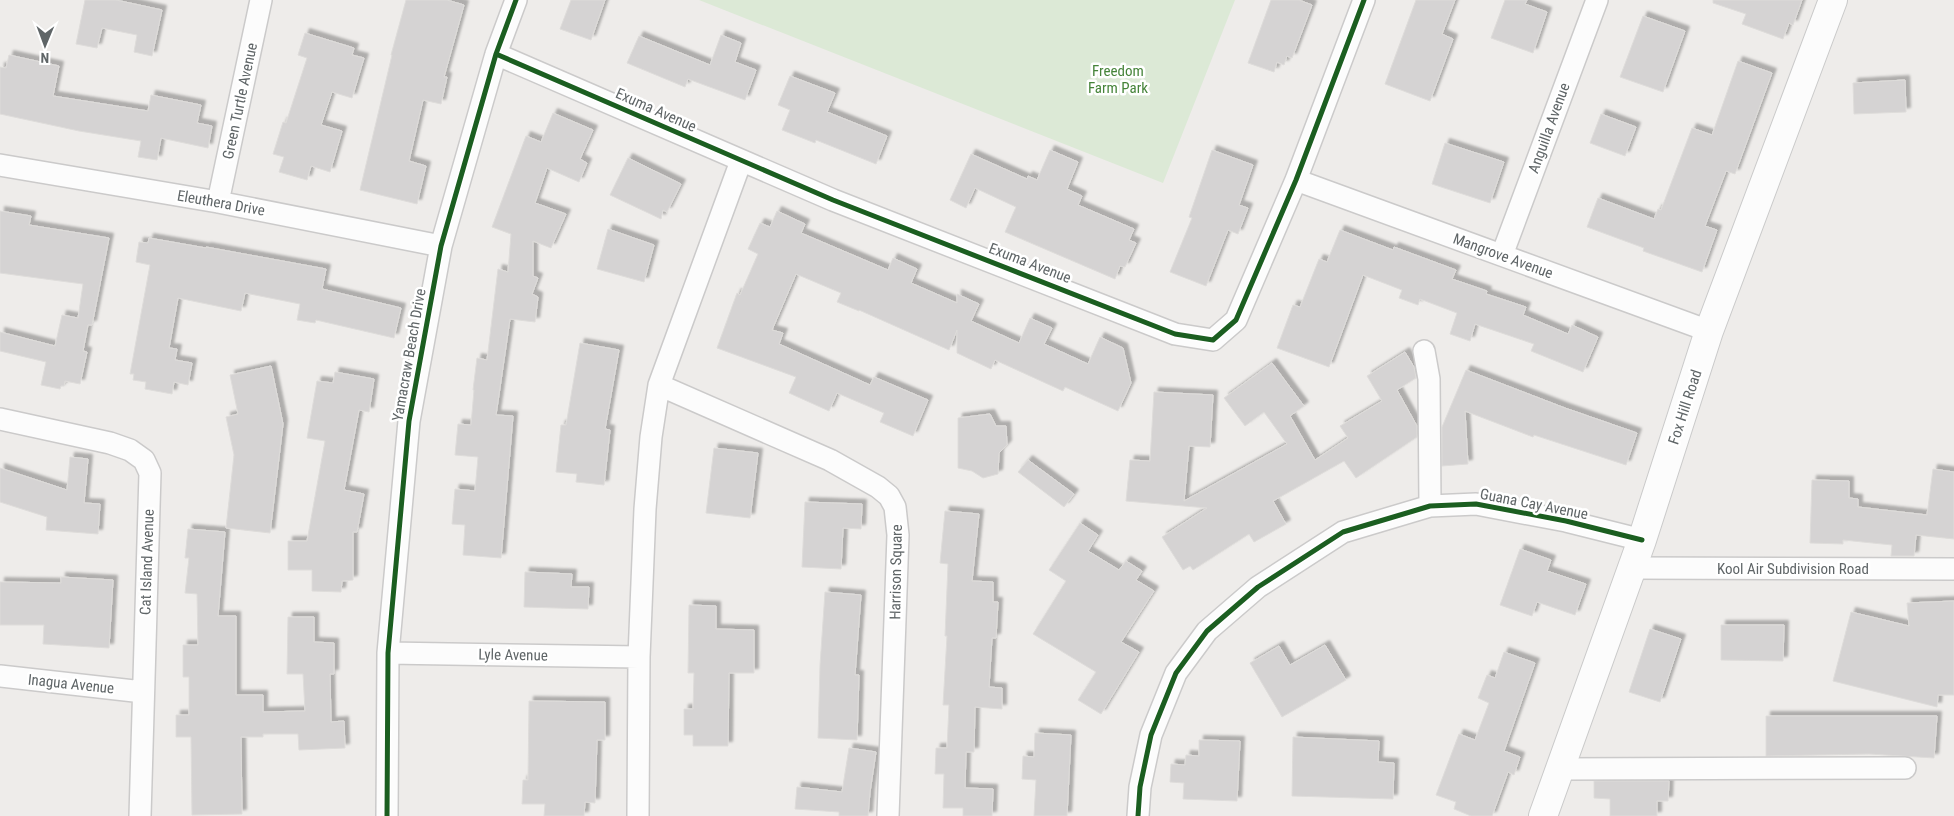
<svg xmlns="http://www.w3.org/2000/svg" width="1954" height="816" font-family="'Roboto Condensed',sans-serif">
	<defs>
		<filter id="shadow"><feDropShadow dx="4.5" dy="-4.5" stdDeviation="1" flood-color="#0004"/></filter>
	</defs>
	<rect width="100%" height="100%" fill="#eeecea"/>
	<path fill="#dce9d6" d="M 699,0 L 1235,0 L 1163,183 Z"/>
	<path fill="#d5d3d3" stroke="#dedcda" filter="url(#shadow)" d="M 85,0 L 116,0 L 162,10 L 152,56 L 134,52 L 137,35 L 102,28 L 97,48 L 76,44 Z
		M 406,0 L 447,0 L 464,5 L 444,77 L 447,77 L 441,104 L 423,100 L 409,161 L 426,166 L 417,204 L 360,190 L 392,55 L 391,55 Z
		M 571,0 L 605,0 L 591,40 L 560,29 Z
		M 1271,0 L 1299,0 L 1312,5 L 1292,58 L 1287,56 L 1284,65 L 1277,62 L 1274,72 L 1248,63 Z
		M 1416,0 L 1455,0 L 1442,34 L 1453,39 L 1430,101 L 1385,84 Z
		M 1505,0 L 1527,0 L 1525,4 L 1547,12 L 1533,53 L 1491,38 Z
		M 1713,0 L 1802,0 L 1793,25 L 1789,23 L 1783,39 L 1742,24 L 1746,14 L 1713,3 Z
		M 1643,16 L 1685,31 L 1663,92 L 1620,77 Z
		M 305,33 L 354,48 L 352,55 L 364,58 L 352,98 L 332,92 L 321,125 L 342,131 L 330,172 L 311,166 L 307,180 L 279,172 L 284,157 L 273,154 L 283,122 L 286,123 L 307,58 L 298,55 Z
		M 721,35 L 741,43 L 735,62 L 756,70 L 745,100 L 688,79 L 685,87 L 627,63 L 639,36 L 710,65 Z
		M 9,55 L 59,66 L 53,96 L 148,111 L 151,95 L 201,105 L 197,123 L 212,126 L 208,148 L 161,138 L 157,160 L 138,157 L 141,141 L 79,131 L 0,114 L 0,67 L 6,68 Z
		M 1738,61 L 1772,73 L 1735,174 L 1726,171 L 1705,226 L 1717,230 L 1702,272 L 1643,251 L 1644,248 L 1587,227 L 1598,198 L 1654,219 L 1658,209 L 1661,210 L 1692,128 L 1712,135 Z
		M 790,76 L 835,93 L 827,112 L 887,136 L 876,164 L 816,140 L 815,143 L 782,130 L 790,110 L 778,105 Z
		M 1905,80 L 1906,112 L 1854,114 L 1853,83 Z
		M 553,113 L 593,130 L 580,159 L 587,163 L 579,182 L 547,168 L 535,203 L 566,214 L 551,248 L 533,241 L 533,276 L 538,278 L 532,294 L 538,297 L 535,322 L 510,319 L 496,415 L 513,416 L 501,558 L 463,555 L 465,525 L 452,524 L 455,489 L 475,491 L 478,457 L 455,455 L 458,424 L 471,425 L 474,390 L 473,390 L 477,358 L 487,360 L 498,269 L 508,272 L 511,234 L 492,227 L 526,136 L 541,142 Z
		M 1601,114 L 1636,127 L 1625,156 L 1590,143 Z
		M 1445,143 L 1504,162 L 1490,203 L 1432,184 Z
		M 1050,150 L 1078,162 L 1067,189 L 1082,196 L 1078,205 L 1134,229 L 1129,240 L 1136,243 L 1125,267 L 1120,266 L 1115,279 L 1005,232 L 1016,207 L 975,188 L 966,208 L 950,200 L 971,154 L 1027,179 L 1028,176 L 1037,180 Z
		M 1212,150 L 1253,165 L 1239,205 L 1248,208 L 1238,234 L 1228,230 L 1206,286 L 1170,272 L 1192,218 L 1189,217 Z
		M 628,158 L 681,184 L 667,212 L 663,210 L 661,219 L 610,195 Z
		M 0,211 L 31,216 L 29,225 L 109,238 L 92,325 L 88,325 L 83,351 L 87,352 L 80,384 L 65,381 L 64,386 L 61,386 L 60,389 L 41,385 L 46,362 L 0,351 L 0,332 L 55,346 L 62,315 L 78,318 L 83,284 L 0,273 Z
		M 777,211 L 805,224 L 801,233 L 888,270 L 893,258 L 917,269 L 911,283 L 957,303 L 957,294 L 979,304 L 971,321 L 1019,343 L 1030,318 L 1052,328 L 1044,344 L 1088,364 L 1100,337 L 1123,348 L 1131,383 L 1118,411 L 1065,387 L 1063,391 L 995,360 L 991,369 L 957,353 L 957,330 L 949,350 L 859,310 L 859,311 L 837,302 L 841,293 L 796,274 L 772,330 L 783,333 L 779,344 L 870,385 L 874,377 L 928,400 L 913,436 L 880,422 L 884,413 L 837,393 L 829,411 L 789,393 L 796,377 L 717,348 L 737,293 L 740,295 L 758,254 L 748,249 L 760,223 L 770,227 Z
		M 608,229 L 654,245 L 644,282 L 597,269 Z
		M 1340,230 L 1393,250 L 1394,247 L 1456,270 L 1452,279 L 1487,291 L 1486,294 L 1526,307 L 1523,315 L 1568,334 L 1572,325 L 1598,337 L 1583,372 L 1531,351 L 1534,344 L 1475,324 L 1470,341 L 1450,334 L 1457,313 L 1420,299 L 1418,305 L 1399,298 L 1402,290 L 1363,275 L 1329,367 L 1277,348 L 1293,305 L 1300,307 L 1319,259 L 1327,262 Z
		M 149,238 L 206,248 L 206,247 L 326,269 L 322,289 L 401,308 L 394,338 L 316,320 L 315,323 L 297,320 L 300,304 L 245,293 L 241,311 L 178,298 L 169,348 L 177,349 L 175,360 L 192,363 L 188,385 L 174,382 L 172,394 L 145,389 L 146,382 L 133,380 L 134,374 L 130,374 L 150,265 L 136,262 L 139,242 L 148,243 Z
		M 580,343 L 619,350 L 605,429 L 610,430 L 604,485 L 576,482 L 577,474 L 556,472 L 561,425 L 566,425 Z
		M 1405,352 L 1414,367 L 1416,378 L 1397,390 L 1417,426 L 1417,437 L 1356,478 L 1344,461 L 1273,501 L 1286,524 L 1254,542 L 1249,534 L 1193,570 L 1190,566 L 1183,570 L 1162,537 L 1207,508 L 1126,501 L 1130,460 L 1150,461 L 1154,392 L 1213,395 L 1210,447 L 1189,446 L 1184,501 L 1287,444 L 1264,412 L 1245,426 L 1224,398 L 1272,363 L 1304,406 L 1290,416 L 1315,460 L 1348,438 L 1340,426 L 1382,401 L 1367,376 Z
		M 271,366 L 283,424 L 270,533 L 226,528 L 234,455 L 226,417 L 238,414 L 230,375 Z
		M 1466,370 L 1565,408 L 1637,433 L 1626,465 L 1534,435 L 1533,437 L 1465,411 L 1468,464 L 1442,466 L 1442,427 Z
		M 335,372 L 374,379 L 369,412 L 359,410 L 344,490 L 364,494 L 357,532 L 353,532 L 353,580 L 342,581 L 341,592 L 312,591 L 312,570 L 288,570 L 288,541 L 307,541 L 325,441 L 307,438 L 317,381 L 333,383 Z
		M 990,414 L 996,426 L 1006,426 L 1007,445 L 999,453 L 998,474 L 983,478 L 972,471 L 958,468 L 958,418 Z
		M 714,448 L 758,453 L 750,518 L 706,513 Z
		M 70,457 L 88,459 L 84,503 L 100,504 L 98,534 L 46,530 L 47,517 L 0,502 L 0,468 L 67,490 Z
		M 1028,460 L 1074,494 L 1064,507 L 1018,472 Z
		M 1933,469 L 1954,472 L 1954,539 L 1916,535 L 1914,556 L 1891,556 L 1892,545 L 1843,540 L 1843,544 L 1810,543 L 1812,480 L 1849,481 L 1849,498 L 1858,499 L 1858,507 L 1927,515 Z
		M 805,502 L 862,504 L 861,529 L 843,528 L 841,569 L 802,567 Z
		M 945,511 L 979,514 L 972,581 L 993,582 L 993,602 L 998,602 L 996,638 L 992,638 L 989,687 L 1002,688 L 1002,709 L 975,707 L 974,752 L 966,752 L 965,788 L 993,789 L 992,816 L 963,816 L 963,808 L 943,808 L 944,774 L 935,774 L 936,748 L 947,748 L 949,705 L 943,705 L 947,636 L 945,636 L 948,564 L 940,563 Z
		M 1080,523 L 1098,535 L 1088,551 L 1119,570 L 1126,561 L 1142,571 L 1136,580 L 1154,591 L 1121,642 L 1139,652 L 1101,714 L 1078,700 L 1096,672 L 1033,634 L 1066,581 L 1049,570 Z
		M 188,529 L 225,532 L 218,616 L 236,616 L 236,695 L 263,695 L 263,712 L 305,711 L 303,674 L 287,674 L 288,617 L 314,617 L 314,642 L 334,643 L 334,674 L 330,674 L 331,722 L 344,721 L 345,748 L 299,750 L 298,734 L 263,734 L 263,737 L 241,737 L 242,814 L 192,815 L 191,737 L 176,737 L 176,715 L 189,715 L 189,677 L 183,677 L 183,645 L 198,645 L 197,594 L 185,593 L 189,558 L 185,558 Z
		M 1520,549 L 1551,560 L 1547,571 L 1586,584 L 1575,615 L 1537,602 L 1532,616 L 1500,605 Z
		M 525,572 L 572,574 L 571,587 L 589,587 L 588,609 L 524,607 Z
		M 61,577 L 113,580 L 109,648 L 43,644 L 44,625 L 0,625 L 0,582 L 61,583 Z
		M 825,592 L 861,595 L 855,675 L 859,675 L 857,740 L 818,738 L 820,665 Z
		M 1954,601 L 1954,695 L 1938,695 L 1937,707 L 1833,681 L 1851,612 L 1909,626 L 1907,603 Z
		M 689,605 L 716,606 L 716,629 L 754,630 L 754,673 L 729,673 L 728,746 L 693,746 L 693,735 L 684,735 L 684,709 L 693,709 L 694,673 L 688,673 Z
		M 1721,625 L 1784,625 L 1783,661 L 1721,660 Z
		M 1650,629 L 1681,639 L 1660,702 L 1629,692 Z
		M 1325,645 L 1346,680 L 1282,717 L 1250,663 L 1279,646 L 1290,665 Z
		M 1504,652 L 1535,663 L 1504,751 L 1520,757 L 1514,775 L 1508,772 L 1492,816 L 1471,816 L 1454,809 L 1456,802 L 1436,795 L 1459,734 L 1475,740 L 1489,703 L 1478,698 L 1487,675 L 1495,678 Z
		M 529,701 L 605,702 L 605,740 L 597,740 L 595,803 L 585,802 L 584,816 L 544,816 L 545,804 L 522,804 L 523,780 L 528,780 Z
		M 1766,716 L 1937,716 L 1934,758 L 1869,754 L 1766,756 Z
		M 1035,733 L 1071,735 L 1067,816 L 1034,816 L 1036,780 L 1022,779 L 1023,756 L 1034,757 Z
		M 1293,737 L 1379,741 L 1378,762 L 1394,763 L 1393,799 L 1292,796 Z
		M 1199,740 L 1240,741 L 1237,801 L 1183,799 L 1184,783 L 1170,782 L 1171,764 L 1185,765 L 1186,755 L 1199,756 Z
		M 849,748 L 876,752 L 870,792 L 868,816 L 839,816 L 839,812 L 795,809 L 797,787 L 842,792 Z
		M 1594,781 L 1669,781 L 1668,801 L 1657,801 L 1657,816 L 1610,816 L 1610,799 L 1594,798 Z"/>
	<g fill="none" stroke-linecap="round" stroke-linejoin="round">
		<defs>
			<path id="street" d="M 496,54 L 833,200 L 1175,334 L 1213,340 L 1236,320 L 1296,180 L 1364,0
				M 0,165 L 218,202 L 441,246
				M 1296,180 L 1709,331
				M 218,202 L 261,0
				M 1502,255 L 1597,0
				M 1424,351 L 1429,379 L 1430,506
				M 659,385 L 830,460 L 878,487 L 889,496 L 895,507 L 898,535 L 888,816
				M 0,419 L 110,443 L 130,450 L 144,460 L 150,473 L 140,816
				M 1632,568 L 1954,569
				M 388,653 L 639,657
				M 0,676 L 143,692
				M 1559,769 L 1905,768
				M 387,816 L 388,653 L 409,421 L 441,246 L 496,54 L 516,0
				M 638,816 L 639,657 L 645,509 L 651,437 L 659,385 L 741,161
				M 1138,816 L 1140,787 L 1151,735 L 1176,673 L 1207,631 L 1258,587 L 1343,532 L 1430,506 L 1476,504 L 1566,521 L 1642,540"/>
			<path id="secondary" d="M 1543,816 L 1642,540 L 1709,331 L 1833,0"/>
		</defs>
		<use href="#street" stroke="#cbcaca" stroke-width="24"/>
		<use href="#secondary" stroke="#cacaca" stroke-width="30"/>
		<use href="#street" stroke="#fcfcfc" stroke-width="21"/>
		<use href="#secondary" stroke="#fcfcfc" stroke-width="28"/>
		<defs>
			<path id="cycleway" d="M 496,54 L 833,200 L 1175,334 L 1213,340 L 1236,320 L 1296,180 L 1364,0
				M 387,816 L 388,653 L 409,421 L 441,246 L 496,54 L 516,0
				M 1138,816 L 1140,787 L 1151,735 L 1176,673 L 1207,631 L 1258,587 L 1343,532 L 1430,506 L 1476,504 L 1566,521 L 1642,540"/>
		</defs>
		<use href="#cycleway" stroke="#fff" stroke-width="8"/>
		<use href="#cycleway" stroke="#1b5e20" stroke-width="5"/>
	</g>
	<g text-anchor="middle" stroke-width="5" stroke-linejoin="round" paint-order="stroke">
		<g font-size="15" fill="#46843a" stroke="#fff">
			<text x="1118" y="76">Freedom<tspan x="1118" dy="17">Farm Park</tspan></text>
		</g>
		<g font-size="15" fill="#5f6567" stroke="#fff">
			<text transform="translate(240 101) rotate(-78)" y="5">Green Turtle Avenue</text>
			<text transform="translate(656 110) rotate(24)" y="5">Exuma Avenue</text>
			<text transform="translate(1549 128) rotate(-70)" y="5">Anguilla Avenue</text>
			<text transform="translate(221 203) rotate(10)" y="5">Eleuthera Drive</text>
			<text transform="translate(1503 256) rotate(20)" y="5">Mangrove Avenue</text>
			<text transform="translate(1030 263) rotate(21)" y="5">Exuma Avenue</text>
			<text transform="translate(409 355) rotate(-80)" y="5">Yamacraw Beach Drive</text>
			<text transform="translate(1685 407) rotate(-72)" y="5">Fox Hill Road</text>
			<text transform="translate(1534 504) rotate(11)" y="5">Guana Cay Avenue</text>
			<text transform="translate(147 562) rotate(-88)" y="5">Cat Island Avenue</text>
			<text x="1793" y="574">Kool Air Subdivision Road</text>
			<text transform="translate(896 572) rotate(-89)" y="5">Harrison Square</text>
			<text transform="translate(513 655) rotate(1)" y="5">Lyle Avenue</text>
			<text transform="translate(71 684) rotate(6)" y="5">Inagua Avenue</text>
		</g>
	</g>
	<g transform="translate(45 45) rotate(181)" stroke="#ffffff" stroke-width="4" paint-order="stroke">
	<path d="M0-4L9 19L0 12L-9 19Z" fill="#5f6567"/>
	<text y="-8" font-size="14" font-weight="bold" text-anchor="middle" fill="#5f6567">N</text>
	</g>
</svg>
